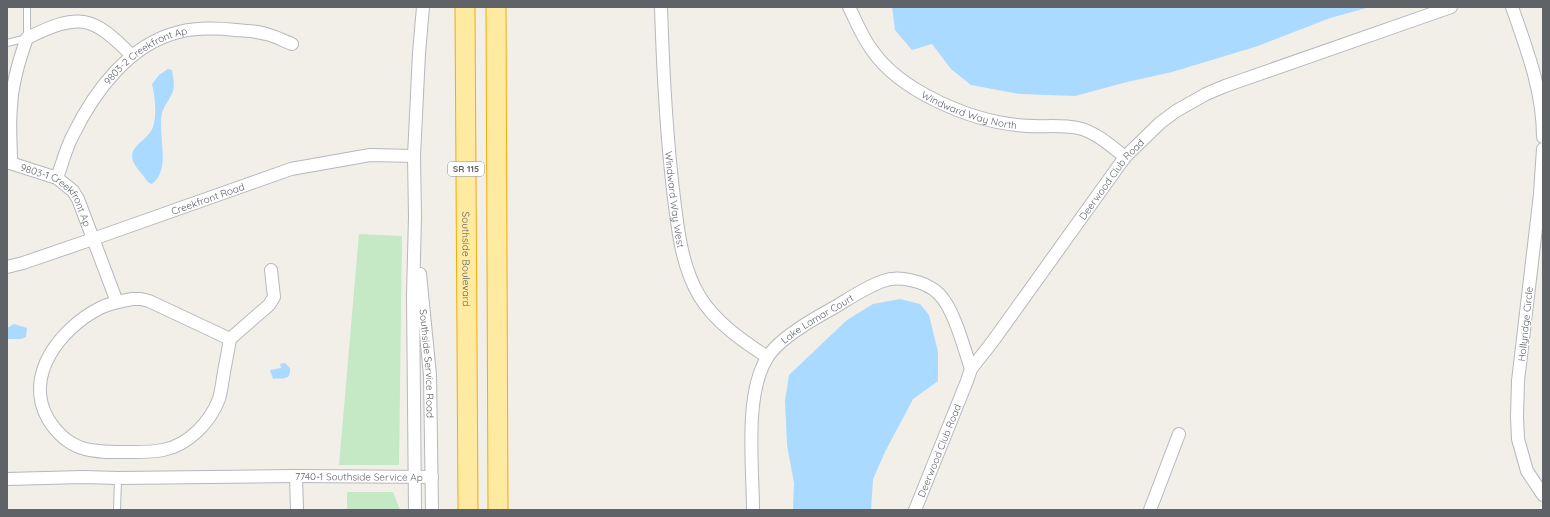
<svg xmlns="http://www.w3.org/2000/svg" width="1550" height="517" font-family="Quicksand,sans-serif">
	<rect width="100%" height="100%" fill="#f1efe8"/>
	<path fill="#c5e8c5" d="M 359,234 L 402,236 L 399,465 L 339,465 Z
		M 347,492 L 393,492 L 400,510 L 347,510 Z"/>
	<path fill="#aadaff" d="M 892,7 L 1370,7 L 1330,18 L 1258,46 L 1172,72 L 1127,82 L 1075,96 L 1020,94 L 971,85 L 951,69 L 932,44 L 912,50 L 895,30 Z
		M 168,69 L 172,70 C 173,76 175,85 173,91 C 170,99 164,106 162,113 C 157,135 172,169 152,184 C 147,183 145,177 142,174 C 117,148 147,144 153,127 C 157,114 155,97 152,84 L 159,75 Z
		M 900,299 L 920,304 L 929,315 L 938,352 L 938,381 L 913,399 L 885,452 L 873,479 L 871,510 L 793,510 L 794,483 L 787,445 L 785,401 L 789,375 L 847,320 L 873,304 Z
		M 14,324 L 27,328 L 26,337 L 21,339 L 7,339 L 7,328 Z
		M 285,363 L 290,368 C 291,383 280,377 273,379 L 270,370 L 281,368 L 280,364 Z"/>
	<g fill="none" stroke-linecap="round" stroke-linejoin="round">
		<defs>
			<path id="service" d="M 7,43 L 27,38 L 27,7
				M 117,510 L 118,478"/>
			<g id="minor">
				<path id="s1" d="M 661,7 C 663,71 666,134 674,198 C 678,231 682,268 700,297 C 717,324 742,340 767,357"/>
				<path id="s2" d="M 849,7 C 856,21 862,37 872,50 C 900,91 969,120 1017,125 C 1037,128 1059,124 1078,128 C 1096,132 1111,146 1125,157"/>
				<path d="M 1512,7 C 1527,50 1543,91 1543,137"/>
				<path d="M 1543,149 L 1540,194 L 1518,381 L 1517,417 L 1518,439 L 1527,471 L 1543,495"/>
				<path id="s3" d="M 7,162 L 57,178 L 73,191 L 78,199 L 117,302"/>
				<path d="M 11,163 C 11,144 9,125 11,107 C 12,83 19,60 27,38 C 79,13 91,14 132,56"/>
				<path id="s4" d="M 57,178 C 62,164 66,148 73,135 C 94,92 129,44 179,32 C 198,27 217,28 236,30 C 246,31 257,31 266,34 C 275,36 284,41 292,44"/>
				<path id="s5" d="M 7,267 L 23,263 L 93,239 L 291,169 L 370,155 L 414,156"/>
				<path id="s6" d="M 420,274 L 430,375 L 432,510"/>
				<path d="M 132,299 L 141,299 L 149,301 L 230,339 C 228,352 225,365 223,378 C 222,385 221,392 219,399 C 210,422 189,445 163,450 C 153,452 143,452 133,452 C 116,452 98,453 82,448 C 67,443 56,432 48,419 C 23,375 61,328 100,308 C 110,303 121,301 132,299 Z"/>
				<path d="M 230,339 L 269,305 L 274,297 L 271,270"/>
				<path d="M 296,476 L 297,510"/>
				<path id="s7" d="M 7,479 L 83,477 L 118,478 L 296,476 L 432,477"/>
				<path d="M 415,510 L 413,295 L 415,217 L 414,156 L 419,53 L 423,7"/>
				<path id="s8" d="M 753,510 C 753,467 744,395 767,358 C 779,338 815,318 835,307 C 850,298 866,287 883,281 C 891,278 901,278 910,280 C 920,282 931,286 939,294 C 954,309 964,348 971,369"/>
				<path id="s9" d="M 915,510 L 967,381 L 971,369 L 993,341 L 1125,157 L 1160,123 L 1176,111 L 1206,94 L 1225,86 L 1451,7"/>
				<path d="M 1150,510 L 1179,434"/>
			</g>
			<g id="trunk">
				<path id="s10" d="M 465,7 L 468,510"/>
				<path d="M 496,7 L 498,510"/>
			</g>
		</defs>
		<use href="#service" stroke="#b5b8bc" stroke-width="8"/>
		<use href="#minor" stroke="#b5b8bc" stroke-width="14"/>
		<use href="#trunk" stroke="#f9ab00" stroke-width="21"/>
		<use href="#service" stroke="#fff" stroke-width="6"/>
		<use href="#minor" stroke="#fff" stroke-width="12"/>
		<use href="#trunk" stroke="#feeaa1" stroke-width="19"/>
	</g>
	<g text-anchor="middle" stroke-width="3" stroke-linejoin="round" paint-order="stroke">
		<rect fill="#fff" stroke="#8f9295" stroke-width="1" x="448" y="162" width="36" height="14" rx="3"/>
		<g font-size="9" font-weight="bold" fill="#5f6368">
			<text x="466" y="172">SR 115</text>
		</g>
		<g font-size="10" fill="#5f6368" stroke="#fff">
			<text dy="4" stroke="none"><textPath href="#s4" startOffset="157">9803-2 Creekfront Ap</textPath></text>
			<text dy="4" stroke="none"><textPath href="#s2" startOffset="166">Windward Way North</textPath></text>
			<text dy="4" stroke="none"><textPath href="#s9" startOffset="388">Deerwood Club Road</textPath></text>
			<text dy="4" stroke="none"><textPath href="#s3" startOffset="63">9803-1 Creekfront Ap</textPath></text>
			<text dy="4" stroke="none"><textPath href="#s5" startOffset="212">Creekfront Road</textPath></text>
			<text dy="4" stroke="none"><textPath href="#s1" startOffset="193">Windward Way West</textPath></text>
			<text dy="4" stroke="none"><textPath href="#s10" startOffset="252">Southside Boulevard</textPath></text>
			<text dy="4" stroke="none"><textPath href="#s8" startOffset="219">Lake Lamar Court</textPath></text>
			<text transform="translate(1525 324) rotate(-84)" y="4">Hollyridge Circle</text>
			<text dy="4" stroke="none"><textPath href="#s6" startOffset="90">Southside Service Road</textPath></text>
			<text dy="4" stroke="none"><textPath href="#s9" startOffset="64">Deerwood Club Road</textPath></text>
			<text dy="4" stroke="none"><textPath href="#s7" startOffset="352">7740-1 Southside Service Ap</textPath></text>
		</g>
	</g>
	<rect width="1550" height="517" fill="none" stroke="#5f6368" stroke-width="16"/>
</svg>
